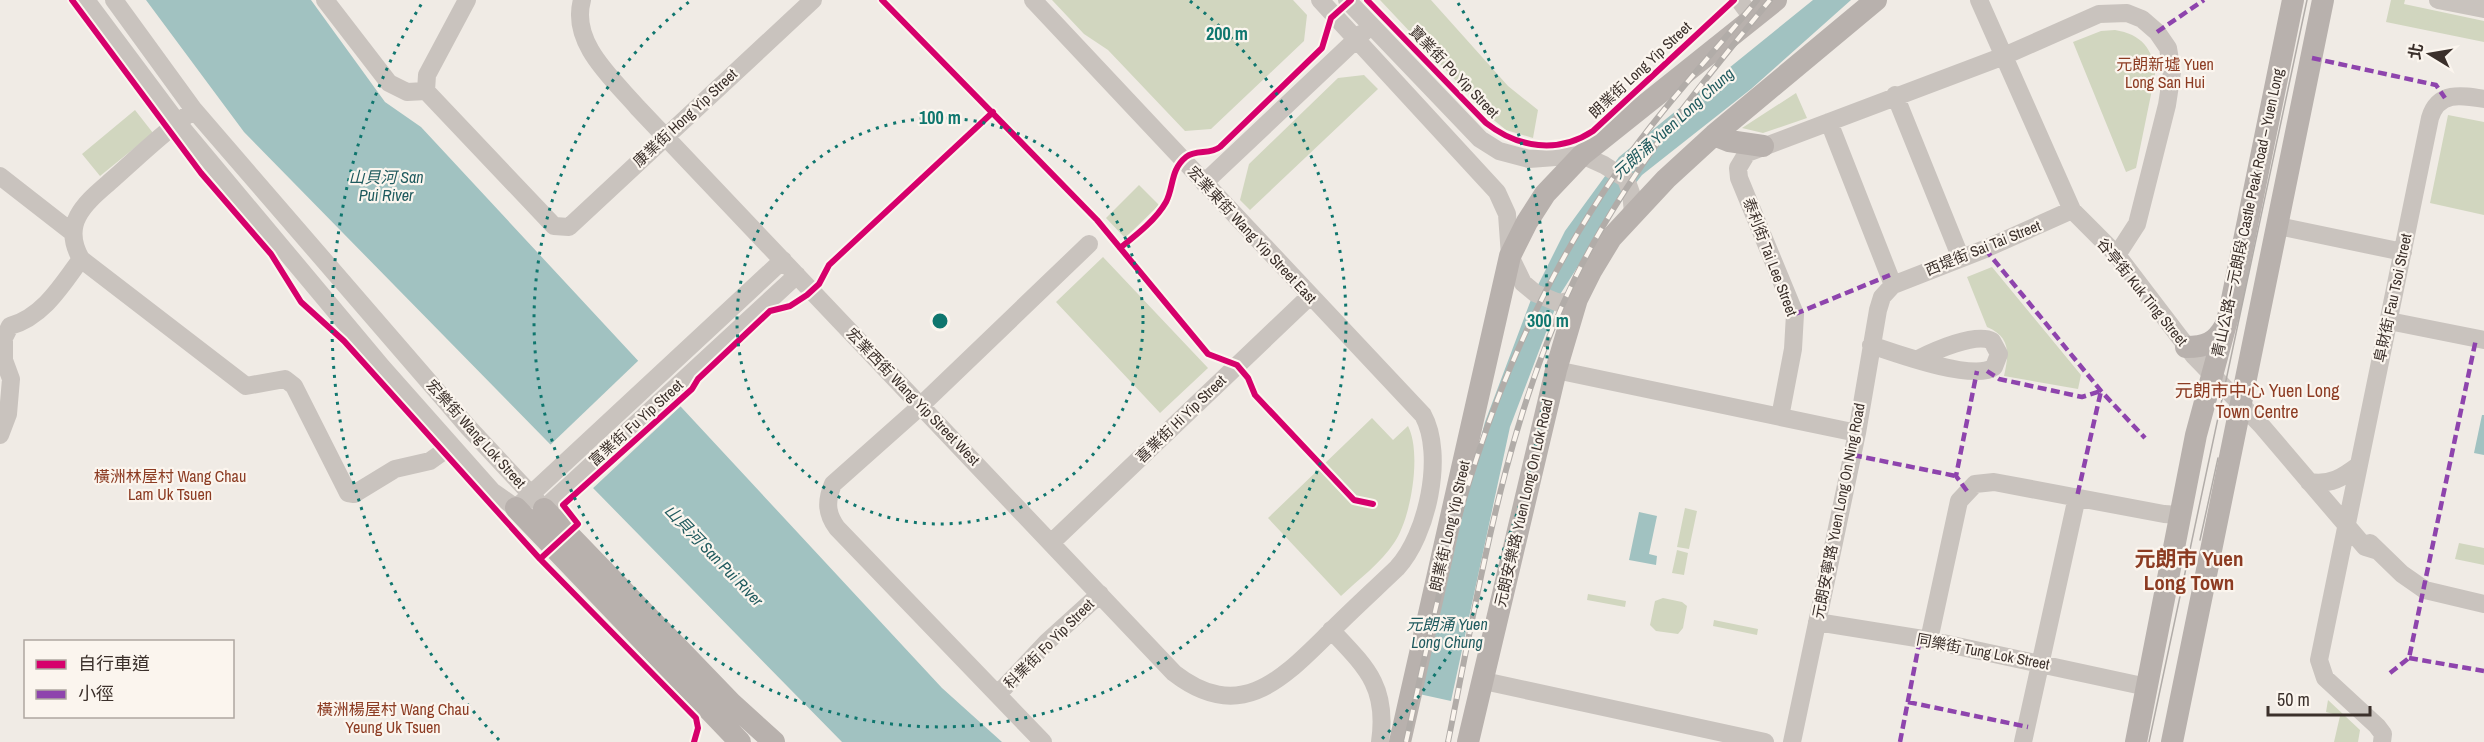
<svg xmlns="http://www.w3.org/2000/svg" width="2484" height="742" font-family="'Archivo Narrow','Noto Sans TC',sans-serif">
	<rect width="100%" height="100%" fill="#f0ebe5"/>
	<path fill="#d1d6bf" d="M 1052,0 L 1293,0 L 1307,15 L 1304,41 L 1211,129 L 1185,131 L 1108,50 L 1084,34 Z
		M 1380,0 L 1431,0 L 1508,86 L 1538,110 L 1533,138 L 1506,130 L 1490,117 Z
		M 2391,0 L 2405,0 L 2404,4 L 2484,21 L 2484,42 L 2386,22 Z
		M 2115,30 C 2141,34 2154,49 2155,75 L 2136,168 L 2126,172 L 2073,42 L 2101,31 Z
		M 1364,75 L 1378,89 L 1250,210 L 1240,200 L 1249,164 L 1338,78 Z
		M 1796,93 L 1807,118 L 1763,133 L 1742,128 Z
		M 135,110 L 153,133 L 100,176 L 82,154 Z
		M 2448,115 L 2484,122 L 2484,215 L 2430,203 Z
		M 1139,185 L 1159,205 L 1125,238 L 1106,218 Z
		M 1103,257 L 1208,368 L 1160,413 L 1056,302 Z
		M 1992,267 L 2081,375 L 2078,389 L 2004,376 C 2009,354 2011,337 1987,327 L 1967,277 Z
		M 1372,418 L 1393,440 L 1408,426 C 1422,453 1411,519 1394,543 C 1381,563 1359,579 1341,596 L 1268,518 Z
		M 1685,508 L 1697,511 L 1689,549 L 1677,547 Z
		M 2459,543 L 2484,548 L 2484,565 L 2455,559 Z
		M 1677,550 L 1688,553 L 1684,575 L 1672,573 Z
		M 1588,594 L 1626,601 L 1625,607 L 1587,600 Z
		M 1663,598 L 1682,602 L 1687,606 L 1683,628 L 1678,634 L 1656,631 L 1650,625 L 1655,601 Z
		M 1714,620 L 1758,629 L 1757,635 L 1713,626 Z
		M 2328,700 L 2360,730 L 2358,742 L 2334,742 L 2340,716 L 2326,712 Z"/>
	<path fill="#a1c2c1" d="M 146,0 L 311,0 L 385,102 L 421,127 L 942,688 L 1002,742 L 842,742 L 244,132 Z
		M 1813,0 L 1851,0 L 1751,89 L 1642,175 L 1610,216 L 1561,293 L 1510,427 L 1451,701 L 1419,694 L 1431,629 L 1485,422 L 1532,297 L 1565,231 L 1619,157 Z
		M 2482,415 L 2484,415 L 2484,455 L 2474,453 Z
		M 1639,512 L 1657,516 L 1649,554 L 1657,556 L 1656,565 L 1629,560 Z"/>
	<path fill="#f0ebe5" d="M 640,359 L 683,404 L 590,491 L 547,448 Z"/>
	<g fill="none" stroke-linecap="round" stroke-linejoin="round">
		<path stroke="#c9c3be" stroke-width="18" d="M 86,0 L 177,122 L 382,367 L 492,491 L 516,508 L 783,260
			M 114,0 L 194,110 L 468,427 L 537,501
			M 325,0 L 389,83 L 407,92 L 426,91
			M 467,0 L 427,75 L 426,91 L 554,226 L 569,227 L 813,0
			M 582,0 C 570,43 613,79 638,108 L 1174,673 C 1241,725 1283,678 1330,632 C 1352,610 1375,589 1397,568 C 1427,536 1445,455 1423,415 L 1033,0
			M 1320,0 L 1497,192 L 1507,214 L 1510,256 L 1523,283 L 1535,293 L 1559,303 L 1577,299
			M 1347,0 L 1480,139 L 1499,151 L 1529,159 L 1582,155 L 1604,165 L 1626,179 L 1631,193 L 1633,212
			M 1739,0 L 1753,19
			M 1979,0 L 2072,210 L 2117,255 L 2194,356 L 2261,425 L 2365,547 L 2378,551
			M 2438,0 L 2484,9
			M 1895,95 L 1960,256
			M 194,110 C 165,131 140,155 113,179 C 101,190 86,201 78,216 C 70,231 73,245 81,259 L 246,386 L 285,379 L 294,386 L 348,493 L 354,494 L 395,469 L 430,461 L 451,446
			M 1829,122 L 1893,285
			M 0,176 L 73,233
			M 1204,183 L 1364,32
			M 2278,226 L 2403,252
			M 2389,321 L 2484,340
			M 1871,345 C 1895,353 1974,382 1994,367 L 1999,354 L 1992,341 C 1976,332 1934,351 1918,359
			M 1556,370 L 1857,433
			M 1780,417 L 1793,349 L 1795,314 L 1739,178 L 1738,168 L 1747,153 L 2004,56 L 2099,14 L 2127,13 L 2142,19 L 2157,32 L 2168,48 L 2172,72 L 2167,105 L 2137,224 L 2117,255
			M 0,435 L 8,414 L 11,379 L 4,360 L 4,338 L 10,326 C 43,317 62,285 81,259
			M 2309,482 C 2331,485 2342,478 2359,465
			M 534,518 L 797,275
			M 1051,543 L 1310,296
			M 2370,543 L 2402,574 L 2425,590 L 2484,604
			M 1817,622 L 1929,640 L 2147,687
			M 1331,630 C 1367,668 1388,687 1380,742
			M 1929,640 L 1959,501 L 1975,484 L 1994,482 L 2164,514 L 2180,515
			M 1484,681 L 1765,742
			M 998,694 L 1047,642 L 1100,594
			M 1043,742 L 837,528 C 826,513 826,501 833,484 L 914,412 L 1089,244
			M 1792,742 L 1857,433 L 1878,310 L 1882,297 L 1893,285 L 1985,249 L 2072,210
			M 2023,742 L 2077,497
			M 2382,742 L 2383,734 L 2377,726 L 2325,678 L 2319,660 L 2430,118 C 2438,91 2461,95 2484,99"/>
		<path stroke="#b8b1ad" stroke-width="22" d="M 1714,135 L 1729,141 L 1763,146
			M 2186,347 C 2206,347 2215,343 2225,326
			M 516,508 L 740,742
			M 544,509 L 731,703 L 774,742
			M 1400,742 L 1510,256 L 1527,222 L 1545,194 L 1582,155 L 1776,0
			M 1468,742 L 1556,370 L 1577,299 L 1591,271 L 1611,238 L 1666,179 L 1714,135 L 1876,0
			M 2136,742 L 2196,435 L 2230,309 L 2293,0
			M 2172,742 L 2323,0"/>
		<path stroke="#b1aca8" stroke-width="1.5" d="M 2200,540 L 2218,458
			M 2149,742 L 2307,0"/>
		<defs>
			<path id="rail" d="M 1406,742 C 1427,648 1446,552 1476,460 C 1509,358 1556,260 1617,172 C 1659,111 1710,57 1757,0
				M 1448,742 C 1480,584 1505,420 1577,274 C 1627,174 1699,86 1770,0"/>
		</defs>
		<use href="#rail" stroke="#b1aca8" stroke-width="6"/>
		<use href="#rail" stroke="#fbf5ee" stroke-width="4" stroke-dasharray="11" stroke-linecap="butt"/>
		<path stroke="#8e44ad" stroke-width="4.5" stroke-dasharray="9 4.5" stroke-linecap="butt" d="M 2157,32 L 2204,0
			M 2312,58 L 2436,85 L 2445,98
			M 1985,249 L 2101,391 L 2145,438
			M 1795,314 L 1890,275
			M 1987,371 L 1999,379 L 2082,397 L 2101,391 L 2077,497
			M 1853,455 L 1956,476
			M 1967,491 L 1956,476 L 1977,371
			M 2409,658 L 2484,671
			M 2390,673 L 2409,658 L 2476,339
			M 1908,702 L 2028,727
			M 1900,742 L 1920,639"/>
		<defs>
			<path id="cycleway" d="M 72,0 L 201,173 L 271,254 L 301,302 L 344,341 L 540,559 L 696,718 L 698,728 L 694,742
				M 882,0 L 1097,220 L 1208,354 L 1237,365 L 1248,378 L 1255,395 L 1354,500 L 1373,504
				M 1367,0 L 1486,123 C 1518,148 1558,154 1593,131 L 1734,0
				M 1120,248 C 1135,236 1156,220 1166,202 C 1174,187 1170,170 1186,157 C 1196,149 1210,155 1220,147 L 1322,48 L 1331,18 L 1351,0
				M 540,559 L 578,524 L 563,505 L 692,389 L 698,379 L 770,311 L 790,306 L 807,295 L 819,284 L 829,265 L 993,112"/>
		</defs>
		<use href="#cycleway" stroke="#fbf5ee" stroke-width="10"/>
		<use href="#cycleway" stroke="#d6006c" stroke-width="6"/>
	</g>
	<g fill="none" stroke="#0f766e" stroke-width="3" stroke-dasharray="3 6">
		<circle cx="940" cy="321" r="203"/>
		<path d="M1190 1A406 406 0 1 1 690 1"/>
		<path d="M499 740A608 608 0 0 1 422 3M1458 3A608 608 0 0 1 1381 740"/>
	</g>
	<g text-anchor="middle" stroke-width="4.5" stroke-linejoin="round" paint-order="stroke">
		<g font-size="15" fill="#3b302b" stroke="#fbf5ee">
			<text transform="translate(1640 70) rotate(-43)" y="5">朗業街 Long Yip Street</text>
			<text transform="translate(1454 72) rotate(46)" y="5">寶業街 Po Yip Street</text>
			<text transform="translate(685 118) rotate(-43)" y="5">康業街 Hong Yip Street</text>
			<text transform="translate(2248 213) rotate(-78)" y="5">青山公路－元朗段 Castle Peak Road – Yuen Long</text>
			<text transform="translate(1252 235) rotate(47)" y="5">宏業東街 Wang Yip Street East</text>
			<text transform="translate(1983 248) rotate(-22)" y="5">西堤街 Sai Tai Street</text>
			<text transform="translate(1770 257) rotate(69)" y="5">泰利街 Tai Lee Street</text>
			<text transform="translate(2142 292) rotate(51)" y="5">谷亭街 Kuk Ting Street</text>
			<text transform="translate(2393 298) rotate(-78)" y="5">阜財街 Fau Tsoi Street</text>
			<text transform="translate(913 397) rotate(46)" y="5">宏業西街 Wang Yip Street West</text>
			<text transform="translate(1181 419) rotate(-44)" y="5">喜業街 Hi Yip Street</text>
			<text transform="translate(636 423) rotate(-42)" y="5">富業街 Fu Yip Street</text>
			<text transform="translate(476 434) rotate(48)" y="5">宏樂街 Wang Lok Street</text>
			<text transform="translate(1524 503) rotate(-77)" y="5">元朗安樂路 Yuen Long On Lok Road</text>
			<text transform="translate(1839 511) rotate(-79)" y="5">元朗安寧路 Yuen Long On Ning Road</text>
			<text transform="translate(1450 526) rotate(-77)" y="5">朗業街 Long Yip Street</text>
			<text transform="translate(1049 644) rotate(-45)" y="5">科業街 Fo Yip Street</text>
			<text transform="translate(1983 652) rotate(11)" y="5">同樂街 Tung Lok Street</text>
		</g>
		<g font-size="16" fill="#8c3b22" stroke="#fbf5ee">
			<text x="2165" y="70">元朗新墟 Yuen<tspan x="2165" dy="18">Long San Hui</tspan></text>
			<text x="170" y="482">橫洲林屋村 Wang Chau<tspan x="170" dy="18">Lam Uk Tsuen</tspan></text>
			<text x="393" y="715">橫洲楊屋村 Wang Chau<tspan x="393" dy="18">Yeung Uk Tsuen</tspan></text>
		</g>
		<g font-size="16" font-style="italic" fill="#1f5a5e" stroke="#fbf5ee">
			<text transform="translate(1673 123) rotate(-42)" y="6">元朗涌 Yuen Long Chung</text>
			<text x="386" y="183">山貝河 San<tspan x="386" dy="18">Pui River</tspan></text>
			<text transform="translate(714 555) rotate(46)" y="6">山貝河 San Pui River</text>
			<text x="1447" y="630">元朗涌 Yuen<tspan x="1447" dy="18">Long Chung</tspan></text>
		</g>
		<g font-size="18" fill="#8c3b22" stroke="#fbf5ee">
			<text x="2257" y="397">元朗市中心 Yuen Long<tspan x="2257" dy="21">Town Centre</tspan></text>
		</g>
		<g font-size="21" font-weight="bold" fill="#8c3b22" stroke="#fbf5ee">
			<text x="2189" y="566">元朗市 Yuen<tspan x="2189" dy="24">Long Town</tspan></text>
		</g>
	</g>
	<circle cx="940" cy="321" r="9" fill="#0f766e" stroke="#fbf5ee" stroke-width="3"/>
	<g font-size="18" text-anchor="middle" font-weight="bold" fill="#0f766e" stroke="#fbf5ee" stroke-width="4.5" stroke-linejoin="round" paint-order="stroke">
		<text x="1227" y="40">200 m</text>
		<text x="940" y="124">100 m</text>
		<text x="1548" y="327">300 m</text>
	</g>
	<rect x="24" y="640" width="210" height="78" fill="#fbf5ee" stroke="#aea6a0" stroke-width="1.5"/>
	<rect x="36" y="660" width="30" height="9" fill="#d6006c" stroke="#aea6a0" stroke-width="1.5"/>
	<text x="78" y="670" font-size="18" fill="#3b302b">自行車道</text>
	<rect x="36" y="690" width="30" height="9" fill="#8e44ad" stroke="#aea6a0" stroke-width="1.5"/>
	<text x="78" y="700" font-size="18" fill="#3b302b">小徑</text>
	<g transform="translate(2430 54) rotate(281)" stroke="#fbf5ee" stroke-width="4.5" paint-order="stroke">
	<path d="M0-4.5L10 22L0 15L-10 22Z" fill="#3b302b"/>
	<text y="-9" font-size="16" font-weight="bold" text-anchor="middle" fill="#3b302b">北</text>
	</g>
	<path d="M2268 706v9h102v-9" fill="none" stroke="#3b302b" stroke-width="3"/>
	<text x="2277" y="706" font-size="18" fill="#3b302b" stroke="#fbf5ee" stroke-width="4.5" paint-order="stroke">50 m</text>
</svg>
